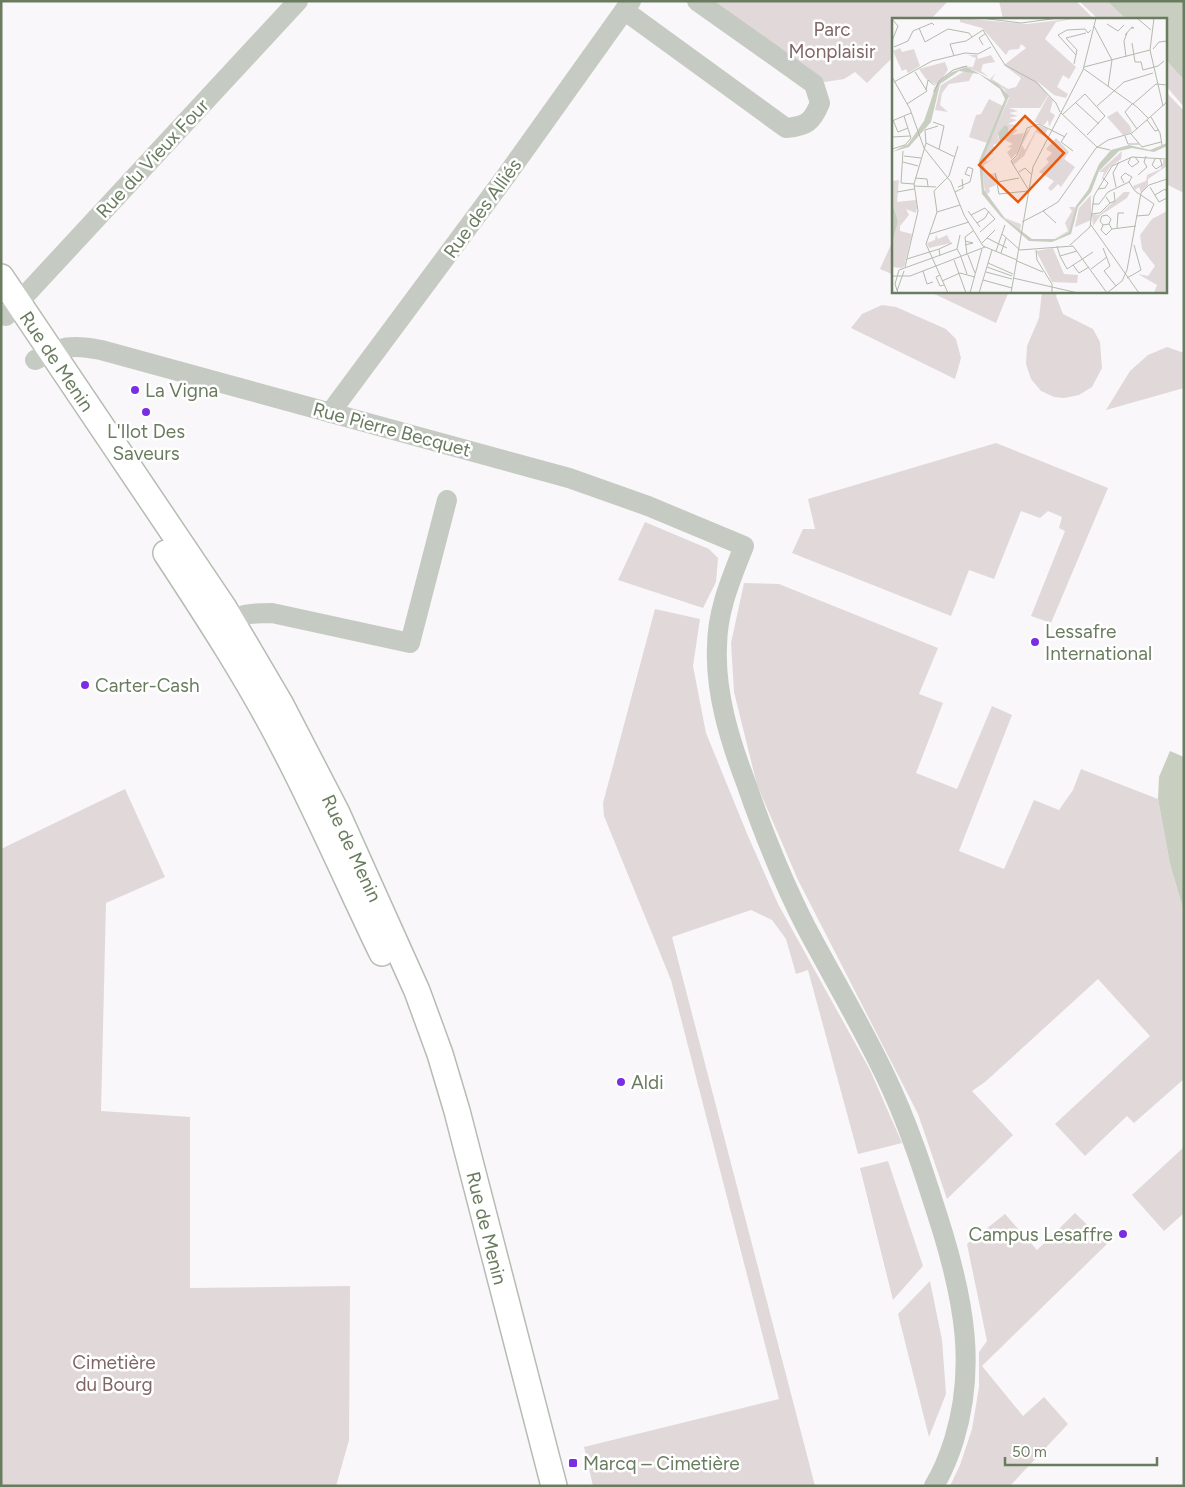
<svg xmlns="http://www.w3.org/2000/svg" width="1185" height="1487" font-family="Figtree,sans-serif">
	<rect width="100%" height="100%" fill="#f9f7f9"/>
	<path fill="#e1d8da" d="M 713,1 L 948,1 L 931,19 L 894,19 L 894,56 L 867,83 L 855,72 L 844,79 L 825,82 Z
		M 999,1 L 1076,1 L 1094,19 L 1003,19 Z
		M 1079,1 L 1107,1 L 1126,19 L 1098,19 Z
		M 1166,60 L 1184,80 L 1184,107 L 1166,86 Z
		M 1166,92 L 1184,111 L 1184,193 L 1166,184 Z
		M 894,238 L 894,275 L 880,269 Z
		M 928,291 L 1009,291 L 996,323 Z
		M 1042,291 L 1058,291 L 1056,296 L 1063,314 L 1093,329 L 1100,342 L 1102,368 L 1092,387 L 1079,395 L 1064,398 L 1054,397 L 1041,391 L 1031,379 L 1026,364 L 1027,346 L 1039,318 Z
		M 882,305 L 896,307 L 946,329 L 956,339 L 961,358 L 955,379 L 851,328 L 862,314 Z
		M 1167,347 L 1184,353 L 1184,388 L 1106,410 L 1130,371 L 1148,355 Z
		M 996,443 L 1108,488 L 1051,623 L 1031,616 L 1065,531 L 1059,528 L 1062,517 L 1048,511 L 1040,518 L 1021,511 L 994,579 L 969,570 L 951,616 L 792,553 L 803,529 L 815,529 L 808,499 Z
		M 645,522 L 709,549 L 718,558 L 716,582 L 703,608 L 618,580 Z
		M 744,583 L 779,584 L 938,648 L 919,694 L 943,703 L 916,773 L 957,789 L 992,706 L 1012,715 L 959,851 L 1004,869 L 1034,800 L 1059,810 L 1073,790 L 1081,769 L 1158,799 L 1170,864 L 1184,912 L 1184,1079 L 1134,1123 L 1127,1116 L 1085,1156 L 1055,1124 L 1150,1036 L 1098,979 L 985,1082 L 972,1091 L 1013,1135 L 947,1199 L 918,1114 L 798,880 L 757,785 L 734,692 L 731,643 Z
		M 655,609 L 700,619 L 693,666 L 706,733 L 748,836 L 778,904 L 870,1070 L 902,1143 L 858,1154 L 808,970 L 796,974 L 786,939 L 772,920 L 751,910 L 672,937 L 815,1486 L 593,1486 L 584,1447 L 779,1399 L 671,980 L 604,816 L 603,803 Z
		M 125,789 L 165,877 L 106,903 L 101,1111 L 190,1117 L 190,1288 L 350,1286 L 349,1440 L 336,1486 L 1,1486 L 1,849 Z
		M 1184,1147 L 1184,1213 L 1164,1231 L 1132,1195 Z
		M 888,1161 L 923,1266 L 893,1300 L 860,1168 Z
		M 1075,1213 L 1107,1244 L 982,1366 L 1023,1416 L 1044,1397 L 1068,1424 L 1010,1486 L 950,1486 L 960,1465 L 972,1429 L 979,1387 L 979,1352 L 987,1341 L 967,1244 L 1005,1214 L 1037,1250 Z
		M 930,1281 L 942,1340 L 946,1394 L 929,1437 L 898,1314 Z"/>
	<path fill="#c8cec0" d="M 1107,1 L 1184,1 L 1184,80 L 1166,60 L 1166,19 L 1126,19 Z
		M 1170,751 L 1184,757 L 1184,912 L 1170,864 L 1158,799 L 1159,777 Z"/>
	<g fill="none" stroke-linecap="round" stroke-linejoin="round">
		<defs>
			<path id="major" d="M 1,277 L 224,608 L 280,703 L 337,813 L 417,991 L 440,1054 L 457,1111 L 554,1486
				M 166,553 C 208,617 249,680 284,748 C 319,815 349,885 382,953"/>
		</defs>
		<use href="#major" stroke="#b5bcb1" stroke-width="28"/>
		<path stroke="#c5cbc2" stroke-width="20" d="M 625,11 L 786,128 C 807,126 812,122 820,103 L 814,84 L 697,1
			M 6,316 L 298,1
			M 35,360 C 62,346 72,344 101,350 L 569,478 L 648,506 L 744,546 C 731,579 717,611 717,647 C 715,693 730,741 746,783 C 763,832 782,880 806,927 C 832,976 860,1023 884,1073 C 909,1124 926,1179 943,1233 C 964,1303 976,1368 954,1440 C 949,1456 943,1471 934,1486
			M 330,413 L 506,176 L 631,1
			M 219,626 C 238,614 250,613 272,613 L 410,643 L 447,500"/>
		<use href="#major" stroke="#fff" stroke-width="25"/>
	</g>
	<g fill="#7b2de3" stroke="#fff" stroke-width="2">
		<circle cx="135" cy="390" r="5"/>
		<circle cx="146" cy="412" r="5"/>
		<circle cx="1035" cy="642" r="5"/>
		<circle cx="85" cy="685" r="5"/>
		<circle cx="621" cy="1082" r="5"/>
		<circle cx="1123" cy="1234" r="5"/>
		<rect x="568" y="1458" width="10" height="10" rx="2.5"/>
	</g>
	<g text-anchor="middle" stroke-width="5" stroke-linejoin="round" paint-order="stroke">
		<g font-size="19" fill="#7f6767" stroke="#fff">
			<text x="832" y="36">Parc<tspan x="832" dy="22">Monplaisir</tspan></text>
			<text x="114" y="1369">Cimetière<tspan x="114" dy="22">du Bourg</tspan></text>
		</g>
		<g font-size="19" fill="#6a7c5f" stroke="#fff">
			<text transform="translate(152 158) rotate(-47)" y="7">Rue du Vieux Four</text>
			<text transform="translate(482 208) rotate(-54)" y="7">Rue des Alliés</text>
			<text transform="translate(57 361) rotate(56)" y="7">Rue de Menin</text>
			<text transform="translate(392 429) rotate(15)" y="7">Rue Pierre Becquet</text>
			<text transform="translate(352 848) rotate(65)" y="7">Rue de Menin</text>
			<text transform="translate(487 1228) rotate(76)" y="7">Rue de Menin</text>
		</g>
		<g font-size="19" fill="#6a7c5f" stroke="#fff" text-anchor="start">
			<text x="145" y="397">La Vigna</text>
			<text x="146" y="438" text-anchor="middle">L'Ilot Des<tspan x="146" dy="22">Saveurs</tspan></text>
			<text x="1045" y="638">Lessafre<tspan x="1045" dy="22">International</tspan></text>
			<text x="95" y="692">Carter-Cash</text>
			<text x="631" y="1089">Aldi</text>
			<text x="1113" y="1241" text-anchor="end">Campus Lesaffre</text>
			<text x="583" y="1470">Marcq – Cimetière</text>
		</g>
	</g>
	<g transform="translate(892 18)">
		<rect width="275" height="275" fill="#f9f7f9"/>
		<path d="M 68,0 L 135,6 L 185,0 L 164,4 L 153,21 L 184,49 L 177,61 L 171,57 L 165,69 L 176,76 L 174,80 L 162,77 L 145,63 L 156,77 L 148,90 L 117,90 L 126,93 L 117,95 L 126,98 L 117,100 L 125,102 L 116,106 L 126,107 L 118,110 L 126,112 L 120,117 L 132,115 L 125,135 L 119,141 L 115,134 L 120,130 L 115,129 L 121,126 L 113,122 L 116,117 L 113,107 L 106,118 L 108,124 L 101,127 L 103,131 L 98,134 L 102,136 L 93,138 L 95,144 L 104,139 L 92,147 L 93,155 L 102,156 L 104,167 L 97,170 L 98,174 L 95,176 L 113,200 L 129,206 L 128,214 L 112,200 L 93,176 L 90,147 L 90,141 L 117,80 L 113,72 L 98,61 L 104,55 L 100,61 L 106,65 L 116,71 L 124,69 L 129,60 L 112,47 L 134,30 L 129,26 L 127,31 L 117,32 L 114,37 L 90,10 L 68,4 ZM 8,30 L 10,34 L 22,31 L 28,48 L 16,55 L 14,51 L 10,53 L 1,33 ZM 76,37 L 85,37 L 86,41 L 99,37 L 103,44 L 91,46 L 89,53 L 97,59 L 75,49 L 62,52 L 44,66 L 38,87 L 43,66 L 34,61 L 27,51 L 53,44 L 56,52 L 51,59 L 61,52 L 71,48 L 81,49 L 84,40 ZM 73,53 L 81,55 L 77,63 L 57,66 L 50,75 L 48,87 L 56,94 L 43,92 L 49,67 ZM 156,78 L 161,82 L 158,94 L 163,97 L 157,109 L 156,102 L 152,107 L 142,104 ZM 97,81 L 111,88 L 95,125 L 77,119 L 84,97 L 89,96 ZM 225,93 L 238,108 L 240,114 L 231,117 L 215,99 ZM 147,107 L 156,111 L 152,118 L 144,114 L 132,138 L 121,147 L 120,143 L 126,138 L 132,118 L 135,113 L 140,108 L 130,127 L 133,132 ZM 164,120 L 177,134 L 172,141 L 183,149 L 169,169 L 166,166 L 159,173 L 156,170 L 162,163 L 147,154 L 157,144 L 154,141 L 160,135 L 154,131 ZM 230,133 L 229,141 L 218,149 L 209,163 L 212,154 L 207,154 ZM 269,142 L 271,147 L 271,142 L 274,142 L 275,148 L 256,161 L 256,167 L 249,175 L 247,169 L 243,172 L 241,168 L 254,163 L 255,157 L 269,151 ZM 7,162 L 5,184 L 24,182 L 25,189 L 24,195 L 14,191 L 17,197 L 8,208 L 8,213 L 20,216 L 12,249 L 9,250 L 0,249 L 0,226 L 6,202 L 0,183 L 0,163 ZM 232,174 L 238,174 L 235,180 L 209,197 L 201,208 L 200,196 L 207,197 ZM 199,177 L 199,202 L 183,209 L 187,190 ZM 177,189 L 183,189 L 183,202 L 177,214 L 162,221 L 176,213 L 173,205 L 180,193 ZM 275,193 L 275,275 L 262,275 L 265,267 L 246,256 L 256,258 L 263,248 L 250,231 L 248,217 L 260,201 ZM 44,217 L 46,221 L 55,217 L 59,225 L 37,230 L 35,225 L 43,222 ZM 161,230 L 172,256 L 186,257 L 185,265 L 160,264 L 144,233 Z" fill="#e1d8da"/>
		<path d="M 75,49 L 106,66 L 117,78 L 90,143 L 92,172 L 112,200 L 140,221 L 163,221 L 177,214 L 184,188 L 196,172 L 207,146 L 219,132 L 237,127 L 258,132 L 275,125 L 275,128 L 262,134 L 240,130 L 227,133 L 207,153 L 199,174 L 186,189 L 179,216 L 160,224 L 137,223 L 109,199 L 90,176 L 87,143 L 113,81 L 108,71 L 87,56 L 67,53 L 48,66 L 39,104 L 17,129 L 0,134 L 16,126 L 32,103 L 45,65 L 60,54 ZM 113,107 L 116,109 L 116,117 L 108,124 L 106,115 ZM 0,183 L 6,203 L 0,226 Z" fill="#c8cec0"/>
		<path fill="none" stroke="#b3bbad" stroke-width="1" d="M 89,0 L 129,5 L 167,0M 262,0 L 258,32 L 271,88M 0,1 L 6,8 L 0,23M 246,1 L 259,12M 215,6 L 226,13 L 232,7M 202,8 L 220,42M 27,10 L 33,24 L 56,11 L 77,15 L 80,19M 233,17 L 240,9 L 242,10 L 239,10M 240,25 L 243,44 L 249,44 L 251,52 L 266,48 L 272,43M 91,27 L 87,20 L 93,16M 2,29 L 16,23 L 21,13 L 40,5 L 42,7M 261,31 L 267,24 L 275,23M 184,37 L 166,17 L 175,12 L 193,11 L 196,15 L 199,12M 62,38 L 58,26 L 74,23 L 91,12 L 113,47 L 144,64 L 164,85 L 168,94M 234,39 L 232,23 L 235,15M 182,46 L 185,32 L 174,20 L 194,15M 192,49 L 258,32M 192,51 L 245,89 L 256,100M 0,59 L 18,91 L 32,130 L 59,164 L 72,197 L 91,228 L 125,242M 2,64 L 40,43 L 73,35 L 86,36 L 99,29M 216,69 L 220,42M 34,72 L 36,62 L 42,67M 222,73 L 232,64 L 261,55M 42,74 L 47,63 L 61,52 L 75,48M 184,85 L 207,106M 15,86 L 35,73 L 23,54M 240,86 L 233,94 L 245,111M 241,86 L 264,66 L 275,67M 205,88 L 222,73M 169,95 L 205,129 L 218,132M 171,96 L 193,76 L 213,98M 259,99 L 268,115 L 270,127M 1,102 L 6,114 L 16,110M 255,102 L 263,113 L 267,112M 0,103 L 19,95M 41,104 L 52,108 L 47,131M 175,115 L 169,124 L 181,133M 239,116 L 250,129 L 269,124M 195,117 L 213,98M 233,118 L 236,126 L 247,126M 0,119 L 18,118M 34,125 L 63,139M 0,131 L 13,127 L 19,120 L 12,98M 11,133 L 9,165 L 22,166M 12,138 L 29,140M 239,139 L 236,145 L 240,149 L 247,144 L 243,139M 263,141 L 260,147 L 264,151 L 270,147 L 268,141M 11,144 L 26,148M 127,154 L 133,150 L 139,156M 246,157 L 255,149 L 252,144 L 254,138M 23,160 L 35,161 L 36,168M 106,164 L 103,155 L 107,176 L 136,173M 106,164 L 127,160M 237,164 L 243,173 L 262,186 L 257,197 L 244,198M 232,165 L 229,159 L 233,155 L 240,159 L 237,164M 22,168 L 44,169M 66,169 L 78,164 L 81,151 L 76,149 L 73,156 L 78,158M 224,169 L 221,155 L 227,144M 258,169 L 267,184 L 275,180M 136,171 L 119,143 L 125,137 L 135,110 L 147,106 L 173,119M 206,171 L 213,170 L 216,165 L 211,160M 5,174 L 22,171M 63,174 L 71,170 L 70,161M 263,177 L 273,171 L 275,174M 214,179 L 218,185 L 223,183 L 222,174M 200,186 L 207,186 L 216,174 L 237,164M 76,193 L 88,209M 151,193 L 164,205M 151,193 L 166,184 L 204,130 L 216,122 L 240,115 L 275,84M 45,194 L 68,187M 199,196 L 208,195 L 218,185M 79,197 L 93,190 L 103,201 L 88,214M 130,204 L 153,192M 85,205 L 93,200 L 97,193M 199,207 L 247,275M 211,207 L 208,203 L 210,198 L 215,197 L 219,201 L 217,206M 225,210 L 226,195 L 232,195M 220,211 L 214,217 L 209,212 L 211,207 L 217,206 L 220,211 L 244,208M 38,216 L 77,204M 110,216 L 128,232 L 181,228 L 215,275M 68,217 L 65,231 L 69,238M 95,220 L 115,230M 90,225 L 103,212M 73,227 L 81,225 L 73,223M 178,227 L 198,209 L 202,178 L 220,148 L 240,139 L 274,141M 165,228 L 168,238 L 185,233M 211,230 L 218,248 L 212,253 L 224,268M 144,232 L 145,242 L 160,266 L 160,275M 104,233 L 113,207M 109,235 L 114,220M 75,237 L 73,219 L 81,213M 76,237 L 83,255M 48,238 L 47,231 L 60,225M 168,238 L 175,251 L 201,234M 69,239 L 75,256M 15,241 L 47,231M 62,242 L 74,275M 125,243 L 151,254M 96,245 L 121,256M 181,247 L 187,255 L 197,249M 13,249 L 26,193 L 22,166 L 34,125 L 33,112 L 46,108M 95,249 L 120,258M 199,251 L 215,239M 31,253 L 35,266 L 41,264M 94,254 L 120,261M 48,257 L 44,259 L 48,268 L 52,267M 0,258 L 18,258 L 93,229M 121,260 L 186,275M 235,260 L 249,252 L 242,227M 91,262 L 120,270M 50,263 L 68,255 L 83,259M 5,273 L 12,253M 6,275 L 3,266 L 7,252 L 65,231M 56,275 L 34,226 L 45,194 L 42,173 L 57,158 L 66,128M 78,275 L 90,231M 87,275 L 100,232M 119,275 L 141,149 L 191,52 L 204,0M 215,275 L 230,263 L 235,252 L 249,175 L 257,167 L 275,161"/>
		<path fill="#e8590c" fill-opacity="0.15" stroke="#e8590c" stroke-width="2.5" d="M 133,98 L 172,135 L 126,184 L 87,147 Z"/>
		<rect width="275" height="275" fill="none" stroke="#6a7c5f" stroke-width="2.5"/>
	</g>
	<rect width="1185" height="1487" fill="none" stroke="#6a7c5f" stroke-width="5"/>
	<path d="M1005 1457v8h152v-8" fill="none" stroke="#6a7c5f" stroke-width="2.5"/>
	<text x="1012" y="1457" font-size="15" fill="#6a7c5f" stroke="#ffffff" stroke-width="4" paint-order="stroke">50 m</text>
</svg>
